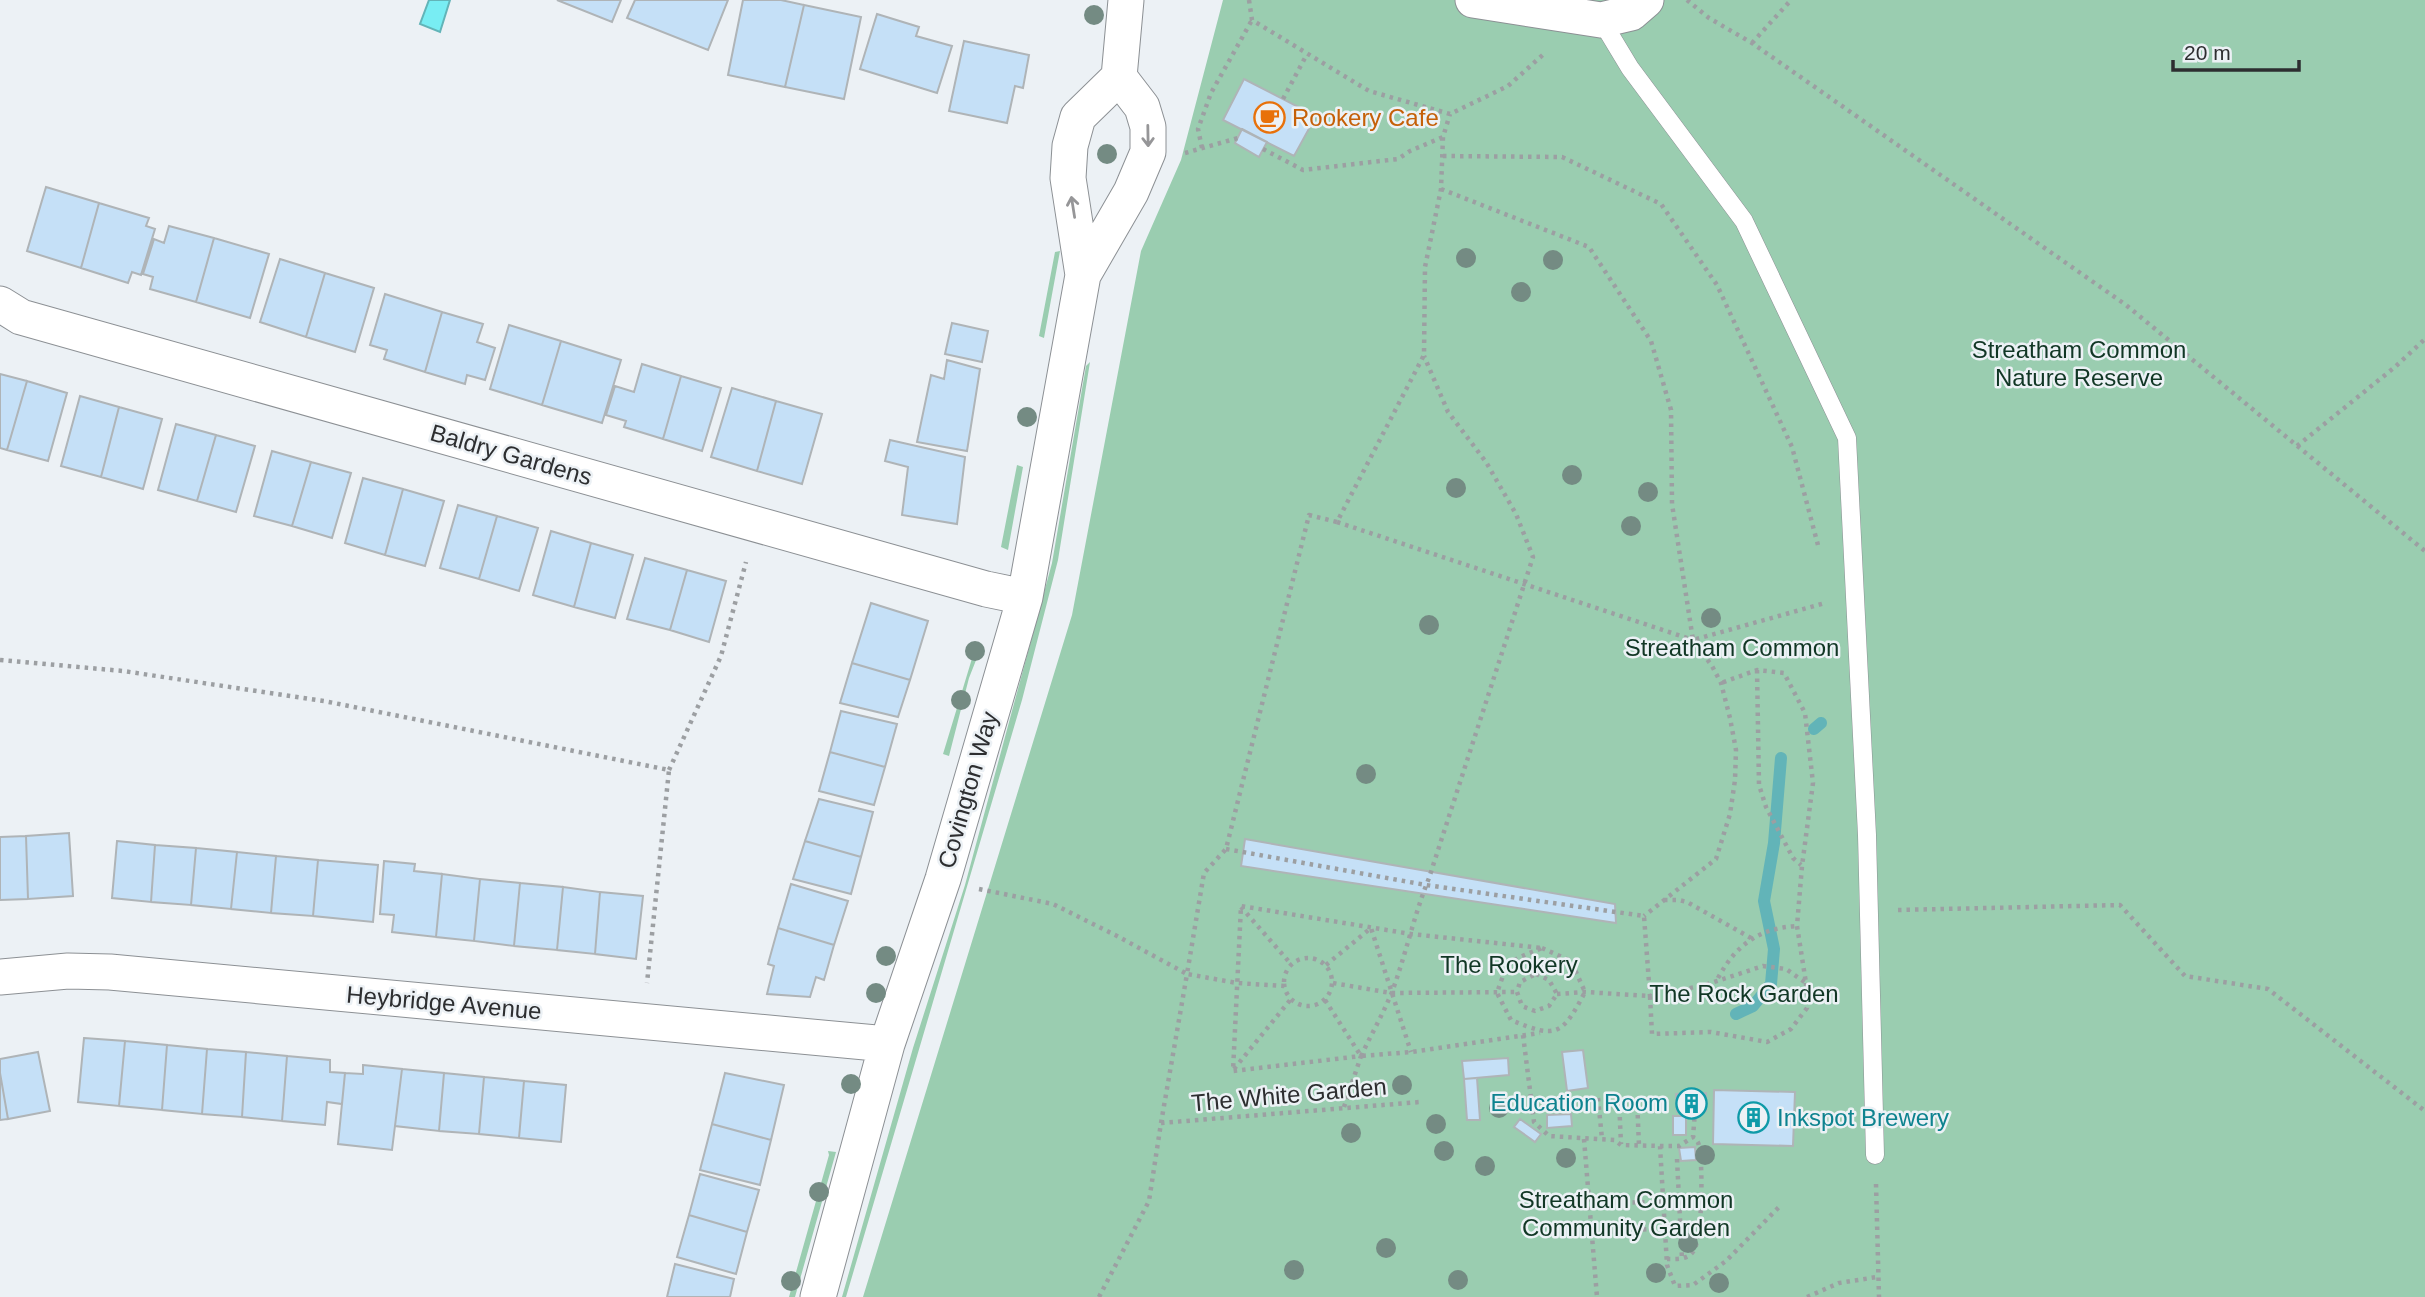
<svg xmlns="http://www.w3.org/2000/svg" width="2425" height="1297" font-family="Arial,sans-serif">
	<rect width="100%" height="100%" fill="#ecf1f5"/>
	<path fill="#9acdb0" d="M 1223,0 L 2425,0 L 2425,1297 L 863,1297 L 1072,615 L 1141,251 L 1181,160 Z
		M 1060,251 L 1044,338 L 1039,336 L 1055,252 Z
		M 1090,362 L 1058,560 L 1022,700 L 846,1297 L 842,1297 L 913,1048 L 965,885 L 1052,563 L 1086,366 Z
		M 1017,465 L 1023,467 L 1008,550 L 1001,547 Z
		M 977,642 L 982,645 L 969,678 L 949,756 L 943,754 Z
		M 828,1151 L 836,1152 L 795,1297 L 789,1297 L 829,1155 Z"/>
	<path fill="#78edf3" stroke="#62b4b8" stroke-width="2" d="M 429,0 L 450,0 L 440,32 L 420,24 Z"/>
	<g fill="none" stroke-linecap="round" stroke-linejoin="round">
		<path stroke="#62b4b8" stroke-width="12" d="M 1814,729 L 1821,723
			M 1736,1014 L 1753,1006 L 1771,984 L 1774,949 L 1764,901 L 1774,843 L 1781,758"/>
	</g>
	<path fill="#c5e0f7" stroke="#afb4b7" stroke-width="2" d="M 557,0 L 621,0 L 612,22 Z
		M 635,0 L 728,0 L 708,50 L 627,18 Z
		M 743,0 L 781,0 L 804,5 L 785,87 L 728,75 Z
		M 804,5 L 861,17 L 844,99 L 785,87 Z
		M 877,14 L 919,27 L 916,36 L 952,46 L 937,93 L 860,69 Z
		M 964,41 L 1029,55 L 1023,88 L 1015,86 L 1007,123 L 949,111 Z
		M 1244,79 L 1316,116 L 1294,156 L 1223,120 Z
		M 1242,129 L 1267,142 L 1259,157 L 1235,143 Z
		M 46,187 L 99,203 L 81,268 L 27,251 Z
		M 99,203 L 149,218 L 146,226 L 155,229 L 141,275 L 132,272 L 128,283 L 81,268 Z
		M 169,226 L 214,238 L 196,302 L 150,289 L 153,277 L 143,274 L 154,239 L 164,243 Z
		M 214,238 L 269,254 L 250,318 L 196,302 Z
		M 280,259 L 325,273 L 306,337 L 260,322 Z
		M 325,273 L 374,288 L 355,352 L 306,337 Z
		M 385,294 L 442,312 L 425,372 L 384,359 L 387,350 L 370,345 Z
		M 442,312 L 483,324 L 477,342 L 495,348 L 485,380 L 467,375 L 465,384 L 425,372 Z
		M 952,323 L 988,331 L 982,362 L 945,354 Z
		M 509,325 L 561,341 L 542,405 L 490,389 Z
		M 561,341 L 621,360 L 602,423 L 542,405 Z
		M 947,360 L 980,369 L 967,451 L 917,442 L 931,375 L 944,379 Z
		M 642,364 L 681,376 L 663,439 L 624,427 L 626,421 L 606,415 L 615,386 L 634,392 Z
		M 0,374 L 27,381 L 7,450 L 0,448 Z
		M 681,376 L 721,388 L 702,451 L 663,439 Z
		M 27,381 L 67,393 L 48,461 L 7,450 Z
		M 732,388 L 776,401 L 757,471 L 711,457 Z
		M 80,396 L 119,407 L 101,477 L 61,466 Z
		M 776,401 L 822,414 L 802,484 L 757,471 Z
		M 119,407 L 162,419 L 143,489 L 101,477 Z
		M 176,424 L 216,435 L 197,501 L 158,490 Z
		M 216,435 L 255,446 L 236,512 L 197,501 Z
		M 890,440 L 965,457 L 957,524 L 902,515 L 908,467 L 885,461 Z
		M 272,451 L 311,462 L 292,526 L 254,516 Z
		M 311,462 L 351,473 L 332,538 L 292,526 Z
		M 363,478 L 403,489 L 385,555 L 345,543 Z
		M 403,489 L 444,501 L 425,566 L 385,555 Z
		M 458,505 L 497,516 L 479,579 L 440,568 Z
		M 497,516 L 538,528 L 519,591 L 479,579 Z
		M 551,531 L 591,543 L 574,607 L 533,595 Z
		M 591,543 L 633,555 L 615,618 L 574,607 Z
		M 645,558 L 687,570 L 670,630 L 627,619 Z
		M 687,570 L 726,581 L 709,642 L 670,630 Z
		M 871,603 L 928,621 L 910,680 L 852,663 Z
		M 852,663 L 910,680 L 898,717 L 840,703 Z
		M 841,711 L 897,724 L 885,767 L 830,752 Z
		M 830,752 L 885,767 L 874,805 L 819,791 Z
		M 819,799 L 873,812 L 861,857 L 805,841 Z
		M 69,833 L 73,896 L 28,899 L 26,836 Z
		M 26,836 L 28,899 L 0,900 L 0,837 Z
		M 1245,839 L 1615,904 L 1616,923 L 1241,866 Z
		M 117,841 L 155,845 L 151,902 L 112,898 Z
		M 805,841 L 861,857 L 851,894 L 793,879 Z
		M 155,845 L 196,848 L 191,905 L 151,902 Z
		M 196,848 L 237,852 L 231,909 L 191,905 Z
		M 237,852 L 276,856 L 271,913 L 231,909 Z
		M 276,856 L 318,860 L 313,916 L 271,913 Z
		M 318,860 L 378,865 L 373,922 L 313,916 Z
		M 384,861 L 415,864 L 414,871 L 442,874 L 436,937 L 392,932 L 394,915 L 380,914 Z
		M 442,874 L 480,879 L 474,941 L 436,937 Z
		M 480,879 L 520,883 L 514,946 L 474,941 Z
		M 520,883 L 563,887 L 557,950 L 514,946 Z
		M 791,884 L 848,901 L 834,945 L 778,928 Z
		M 563,887 L 600,892 L 595,954 L 557,950 Z
		M 600,892 L 643,896 L 636,959 L 595,954 Z
		M 778,928 L 834,945 L 824,980 L 816,977 L 810,997 L 767,994 L 774,966 L 768,964 Z
		M 84,1038 L 125,1041 L 119,1106 L 78,1102 Z
		M 125,1041 L 167,1045 L 162,1110 L 119,1106 Z
		M 167,1045 L 207,1049 L 202,1114 L 162,1110 Z
		M 207,1049 L 246,1052 L 242,1117 L 202,1114 Z
		M 1583,1050 L 1588,1088 L 1567,1091 L 1562,1052 Z
		M 38,1052 L 50,1111 L 8,1119 L 0,1073 L 0,1059 Z
		M 246,1052 L 287,1056 L 282,1121 L 242,1117 Z
		M 287,1056 L 330,1060 L 330,1072 L 345,1073 L 342,1104 L 327,1102 L 325,1125 L 282,1121 Z
		M 1508,1058 L 1509,1075 L 1464,1079 L 1462,1061 Z
		M 363,1065 L 402,1069 L 392,1150 L 338,1144 L 345,1073 L 363,1074 Z
		M 402,1069 L 444,1073 L 439,1131 L 395,1126 Z
		M 0,1073 L 8,1119 L 0,1120 Z
		M 444,1073 L 484,1077 L 479,1134 L 439,1131 Z
		M 725,1073 L 784,1085 L 771,1140 L 712,1124 Z
		M 484,1077 L 524,1081 L 519,1138 L 479,1134 Z
		M 1477,1078 L 1480,1120 L 1467,1120 L 1464,1079 Z
		M 524,1081 L 566,1085 L 561,1142 L 519,1138 Z
		M 1714,1090 L 1795,1092 L 1793,1146 L 1713,1144 Z
		M 1706,1093 L 1706,1111 L 1677,1112 L 1676,1094 Z
		M 1571,1114 L 1572,1126 L 1547,1128 L 1547,1115 Z
		M 1673,1116 L 1686,1116 L 1686,1135 L 1673,1135 Z
		M 1520,1119 L 1541,1134 L 1535,1142 L 1514,1127 Z
		M 712,1124 L 771,1140 L 760,1185 L 700,1170 Z
		M 1695,1147 L 1696,1160 L 1681,1161 L 1679,1148 Z
		M 700,1174 L 759,1190 L 747,1232 L 689,1215 Z
		M 689,1215 L 747,1232 L 736,1274 L 677,1257 Z
		M 675,1264 L 734,1279 L 730,1297 L 667,1297 Z"/>
	<g fill="none" stroke-linecap="round" stroke-linejoin="round">
		<defs>
			<path id="service" d="M 1601,20 L 1630,68 L 1744,221 L 1847,438 L 1867,835 L 1875,1155"/>
			<path id="minor" d="M 1473,0 L 1601,20 L 1631,13 L 1646,0
				M 1083,275 L 1068,178 L 1070,146 L 1078,117 L 1119,77 L 1126,0
				M 0,304 L 21,317 L 986,589 L 1025,597
				M 0,977 L 68,971 L 110,972 L 887,1044
				M 818,1297 L 887,1044 L 943,879 L 1025,597 L 1083,275 L 1131,192 L 1148,152 L 1148,127 L 1142,107 L 1119,77"/>
		</defs>
		<use href="#service" stroke="#8c9094" stroke-width="19"/>
		<use href="#minor" stroke="#8c9094" stroke-width="37"/>
		<path stroke="#9c9fa2" stroke-width="4.5" stroke-dasharray="3.5 5" stroke-linecap="butt" d="M 1249,0 L 1252,20 L 1369,91 L 1450,114 L 1508,86 L 1546,52
			M 1687,0 L 1709,18 L 1752,43 L 2126,305 L 2425,551
			M 1752,43 L 1791,0
			M 1283,99 L 1306,56
			M 1202,148 L 1198,129 L 1211,93 L 1252,20
			M 1263,149 L 1303,170 L 1398,159 L 1410,151 L 1443,137
			M 1185,153 L 1238,138
			M 1443,156 L 1562,157 L 1661,204 L 1717,285 L 1792,447 L 1819,549
			M 1441,189 L 1589,247 L 1651,341 L 1671,410 L 1672,504 L 1693,640 L 1825,603
			M 2297,446 L 2395,367 L 2425,339
			M 1337,522 L 1693,640 L 1712,666 L 1721,683 L 1730,718 L 1736,750 L 1735,780 L 1730,814 L 1716,859 L 1644,916
			M 0,660 L 123,671 L 324,701 L 669,770 L 647,983
			M 1757,670 L 1759,785 L 1766,807 L 1793,858 L 1801,865
			M 669,770 L 721,656 L 746,562
			M 1226,849 L 1426,885 L 1644,916 L 1650,996 L 1705,985 L 1763,966 L 1786,969 L 1806,983 L 1797,926 L 1802,866 L 1813,783 L 1805,713 L 1784,673 L 1757,670 L 1721,683
			M 979,889 L 1053,904 L 1117,936 L 1187,974 L 1204,873 L 1226,849 L 1309,515 L 1337,522 L 1424,355 L 1425,267 L 1441,189 L 1443,137 L 1450,114
			M 1664,900 L 1679,900 L 1687,902 L 1751,938
			M 1241,907 L 1291,964
			M 1898,910 L 2120,905 L 2185,976 L 2268,989 L 2425,1111
			M 1542,948 L 1571,961 L 1585,992 C 1562,1036 1556,1039 1511,1020 L 1497,993 C 1508,959 1510,961 1542,948 Z
			M1284 982a24 24 0 1 1 48 0a24 24 0 1 1-48 0Z
			M 1326,965 L 1371,928 L 1411,1052
			M 1536,974 L 1549,980 L 1557,994 L 1549,1006 L 1535,1011 L 1522,1006 L 1517,992 L 1520,982 Z
			M 1718,978 C 1736,945 1759,928 1797,926
			M 1333,983 L 1391,993 L 1517,992
			M 1557,994 L 1585,992 L 1650,996 L 1652,1034 L 1711,1032 L 1767,1042 L 1791,1029 L 1807,1008 L 1806,983
			M 1325,1000 L 1361,1056 L 1411,1052 L 1540,1033
			M 1523,1035 L 1534,1122 L 1549,1136 L 1615,1140 L 1621,1145 L 1660,1146 L 1667,1265 L 1675,1286 L 1693,1285 L 1726,1261 L 1779,1207
			M 1361,1056 C 1371,1035 1383,1014 1392,992 C 1406,954 1414,915 1429,878 L 1533,557 L 1516,514 L 1486,462 L 1448,412 L 1424,356
			M 1234,1069 L 1291,999
			M 1598,1098 L 1602,1139
			M 1637,1098 L 1639,1146
			M 1619,1100 L 1621,1144
			M 1344,1107 L 1361,1056 L 1233,1071 L 1241,906 L 1411,934 L 1542,948
			M 1161,1123 L 1420,1102
			M 1584,1139 L 1597,1297
			M 1660,1146 L 1679,1146 L 1693,1137 L 1695,1112
			M 1677,1159 L 1682,1259
			M 1876,1184 L 1879,1297
			M 1590,1203 L 1663,1202
			M 1681,1225 L 1700,1224
			M 1592,1233 L 1665,1228
			M 1667,1259 C 1675,1259 1686,1260 1692,1253 C 1703,1244 1703,1162 1699,1146 C 1698,1141 1697,1141 1693,1137
			M 1099,1297 L 1149,1201 L 1161,1123 L 1187,974 L 1237,983 L 1284,986
			M 1807,1297 L 1839,1283 L 1877,1277"/>
		<use href="#service" stroke="#fff" stroke-width="18"/>
		<use href="#minor" stroke="#fff" stroke-width="35"/>
	</g>
	<g fill="#748b83">
		<circle cx="1094" cy="15" r="10"/>
		<circle cx="1107" cy="154" r="10"/>
		<circle cx="1466" cy="258" r="10"/>
		<circle cx="1553" cy="260" r="10"/>
		<circle cx="1521" cy="292" r="10"/>
		<circle cx="1027" cy="417" r="10"/>
		<circle cx="1572" cy="475" r="10"/>
		<circle cx="1456" cy="488" r="10"/>
		<circle cx="1648" cy="492" r="10"/>
		<circle cx="1631" cy="526" r="10"/>
		<circle cx="1711" cy="618" r="10"/>
		<circle cx="1429" cy="625" r="10"/>
		<circle cx="975" cy="651" r="10"/>
		<circle cx="961" cy="700" r="10"/>
		<circle cx="1366" cy="774" r="10"/>
		<circle cx="886" cy="956" r="10"/>
		<circle cx="876" cy="993" r="10"/>
		<circle cx="851" cy="1084" r="10"/>
		<circle cx="1402" cy="1085" r="10"/>
		<circle cx="1499" cy="1108" r="10"/>
		<circle cx="1436" cy="1124" r="10"/>
		<circle cx="1351" cy="1133" r="10"/>
		<circle cx="1444" cy="1151" r="10"/>
		<circle cx="1705" cy="1155" r="10"/>
		<circle cx="1566" cy="1158" r="10"/>
		<circle cx="1485" cy="1166" r="10"/>
		<circle cx="819" cy="1192" r="10"/>
		<circle cx="1688" cy="1243" r="10"/>
		<circle cx="1386" cy="1248" r="10"/>
		<circle cx="1294" cy="1270" r="10"/>
		<circle cx="1656" cy="1273" r="10"/>
		<circle cx="1458" cy="1280" r="10"/>
		<circle cx="791" cy="1281" r="10"/>
		<circle cx="1719" cy="1283" r="10"/>
	</g>
	<defs><path id="oneway-shaft" d="M-6 0H5M1.5-3L5.5 0L1.5 3" fill="none" stroke-width="1.6" stroke-linecap="round" stroke-linejoin="round" transform="scale(1.75)"/></defs>
	<g stroke="#969698">
		<use href="#oneway-shaft" transform="translate(1148 136) rotate(89)"/>
		<use href="#oneway-shaft" transform="translate(1073 207) rotate(-99)"/>
	</g>
	<defs>
		<symbol id="cafe-ring" viewBox="-11 -11 22 22"><circle r="9.5" fill="#ecf1f5" stroke="#e8710a" stroke-width="1.5"/><path d="M-5.5-4.5H6V0H3Q3 3.5 0 3.5H-2.5Q-5.5 3.5-5.5 0ZM3-3.2v2h1.7v-2ZM-6 4.5H4V6H-6Z" fill="#e8710a"/></symbol>
		<symbol id="building-ring" viewBox="-11 -11 22 22"><circle r="9.5" fill="#ecf1f5" stroke="#0f9aa8" stroke-width="1.5"/><path d="M-4-6H4V6H1V3H-1V6H-4ZM-2.5-4.3h1.7v1.8h-1.7ZM.8-4.3h1.7v1.8H.8ZM-2.5-1h1.7V.8h-1.7ZM.8-1h1.7V.8H.8Z" fill="#0f9aa8"/></symbol>
	</defs>
	<g fill-rule="evenodd">
		<use href="#cafe-ring" x="1252" y="100" width="35" height="35"/>
		<use href="#building-ring" x="1674" y="1086" width="35" height="35"/>
		<use href="#building-ring" x="1736" y="1100" width="35" height="35"/>
	</g>
	<g text-anchor="middle" stroke-width="5" stroke-linejoin="round" paint-order="stroke">
		<g font-size="24" fill="#c56008" stroke="#ecf1f5" text-anchor="start">
			<text x="1292" y="126">Rookery Cafe</text>
		</g>
		<g font-size="24" fill="#113725" stroke="#ecf1f5">
			<text x="2079" y="358">Streatham Common<tspan x="2079" dy="28">Nature Reserve</tspan></text>
			<text x="1732" y="656">Streatham Common</text>
			<text x="1509" y="973">The Rookery</text>
			<text x="1744" y="1002">The Rock Garden</text>
			<text x="1626" y="1208">Streatham Common<tspan x="1626" dy="28">Community Garden</tspan></text>
		</g>
		<g font-size="24" fill="#2d2e30" stroke="#ecf1f5">
			<text transform="translate(511 455) rotate(16)" y="8">Baldry Gardens</text>
			<text transform="translate(968 790) rotate(-74)" y="8">Covington Way</text>
			<text transform="translate(444 1003) rotate(5)" y="8">Heybridge Avenue</text>
			<text transform="translate(1289 1095) rotate(-5)" y="8">The White Garden</text>
		</g>
		<g font-size="24" fill="#0d838f" stroke="#ecf1f5" text-anchor="end">
			<text x="1668" y="1111">Education Room</text>
			<text x="1777" y="1126" text-anchor="start">Inkspot Brewery</text>
		</g>
	</g>
	<path d="M2173 60v10h126v-10" fill="none" stroke="#2d2e30" stroke-width="3.5"/>
	<text x="2184" y="60" font-size="21" fill="#2d2e30" stroke="#ecf1f5" stroke-width="5" paint-order="stroke">20 m</text>
</svg>
